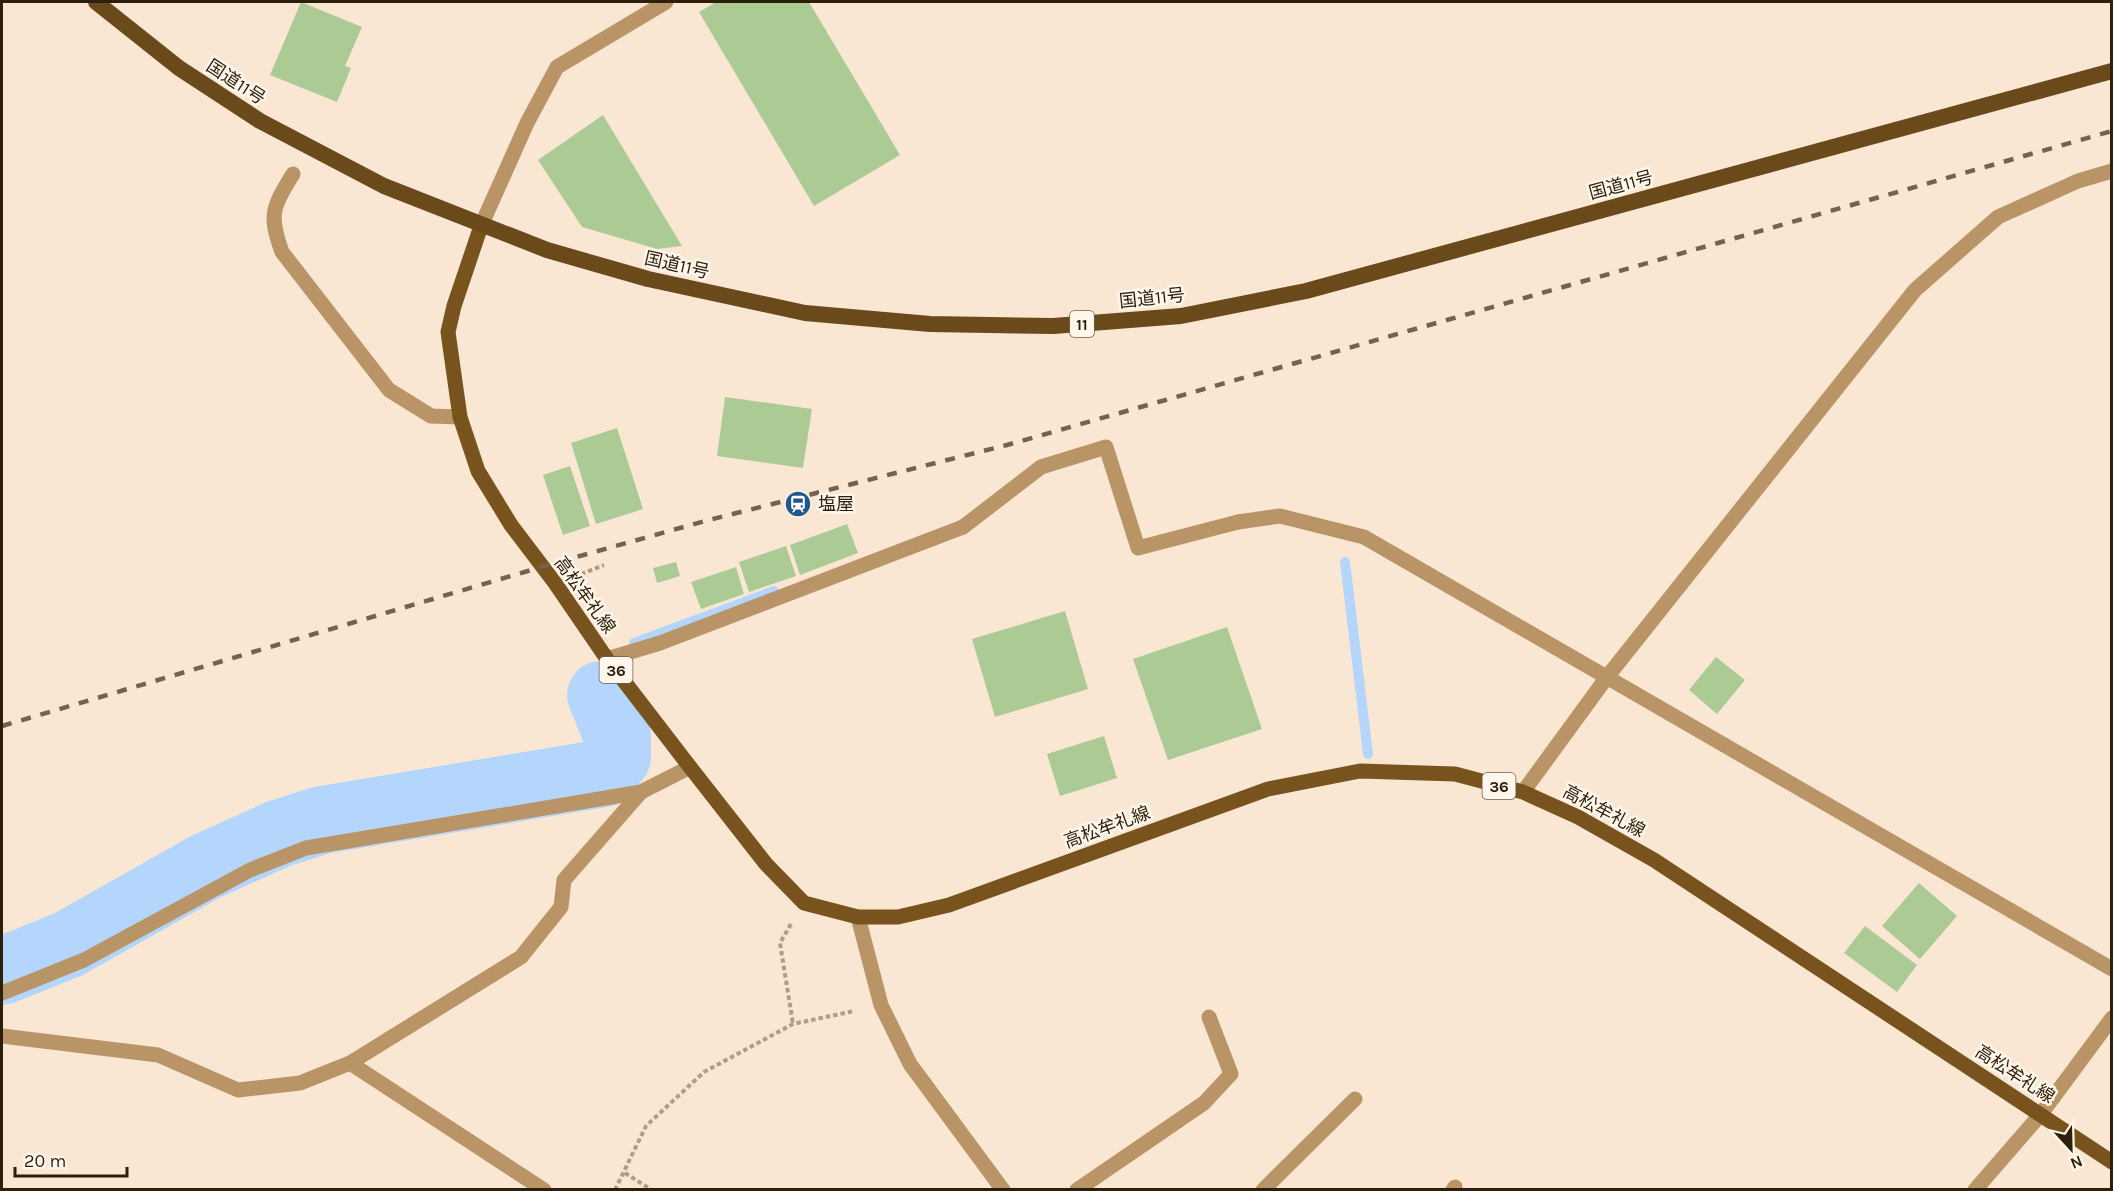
<svg xmlns="http://www.w3.org/2000/svg" width="2113" height="1191" font-family="Karla,'Noto Sans JP',sans-serif">
	<rect width="100%" height="100%" fill="#f9e7d3"/>
	<g fill="none" stroke-linecap="round" stroke-linejoin="round">
		<path stroke="#b4d6fc" stroke-width="10" d="M 1345,562 L 1368,754
			M 634,643 L 774,591"/>
		<path stroke="#b4d6fc" stroke-width="68" d="M 2,971 L 69,944 L 205,867 L 278,834 L 322,820 L 604,773 L 617,757 L 617,734 L 601,695"/>
	</g>
	<path fill="#acca93" d="M 301,2 L 362,27 L 345,66 L 351,68 L 337,102 L 270,75 Z
		M 716,2 L 809,2 L 900,155 L 814,206 L 699,12 Z
		M 603,115 L 682,246 L 657,249 L 582,227 L 538,160 Z
		M 725,397 L 812,409 L 803,468 L 717,456 Z
		M 617,428 L 643,509 L 596,524 L 571,443 Z
		M 570,466 L 590,526 L 563,535 L 543,475 Z
		M 847,524 L 858,553 L 800,575 L 790,545 Z
		M 786,546 L 796,576 L 749,592 L 739,562 Z
		M 676,562 L 680,576 L 657,583 L 653,568 Z
		M 736,567 L 744,594 L 701,609 L 691,582 Z
		M 1065,611 L 1088,689 L 995,717 L 972,639 Z
		M 1227,627 L 1262,729 L 1168,760 L 1133,659 Z
		M 1716,657 L 1745,680 L 1717,714 L 1689,690 Z
		M 1104,736 L 1117,778 L 1060,796 L 1047,754 Z
		M 1919,883 L 1957,916 L 1920,959 L 1882,926 Z
		M 1865,926 L 1917,965 L 1897,992 L 1844,953 Z"/>
	<g fill="none" stroke-linecap="round" stroke-linejoin="round">
		<path stroke="#ae9d89" stroke-width="4" stroke-dasharray="4.5 3" stroke-linecap="butt" d="M 581,574 L 604,565
			M 791,924 L 780,943 L 793,1024
			M 625,1173 L 652,1190
			M 615,1190 L 646,1126 L 704,1072 L 793,1024 L 854,1011"/>
		<path stroke="#b99467" stroke-width="15" d="M 963,527 L 1041,467 L 1106,447 L 1138,548 L 1238,522
			M 2,1036 L 158,1055 L 238,1090 L 300,1083 L 350,1063 L 521,957 L 561,907 L 564,880 L 641,792"/>
		<path stroke="#b99467" stroke-width="15" d="M 293,174 C 273,207 268,214 282,252 L 389,390 L 431,416 L 460,417
			M 481,226 L 527,123 L 557,67 L 666,2
			M 1238,522 L 1280,516 L 1364,537 L 2112,969
			M 607,659 L 660,643 L 963,527
			M 1523,792 L 1607,677 L 1915,290 L 1998,217 L 2078,181 L 2112,171
			M 858,917 L 881,1005 L 910,1064 L 1003,1190
			M 2,993 L 84,960 L 250,870 L 306,848 L 641,792 L 690,767
			M 350,1063 L 544,1190
			M 1077,1190 L 1204,1103 L 1231,1074 L 1209,1017
			M 1263,1190 L 1355,1099
			M 1453,1190 L 1455,1187
			M 1975,1190 L 2041,1114 L 2112,1018"/>
		<path stroke="#79531d" stroke-width="15" d="M 481,226 L 454,306 L 448,332 L 460,417 L 478,471 L 511,525 L 555,583 L 607,659 L 690,767 L 766,864 L 804,903 L 858,917 L 898,917 L 949,905 L 1268,789 L 1360,771 L 1455,774 L 1523,792 L 1578,817 L 1654,860 L 2112,1162"/>
		<path stroke="#6a491a" stroke-width="16" d="M 96,2 L 179,68 L 260,121 L 384,186 L 547,250 L 648,279 L 805,313 L 930,324 L 1053,326 L 1181,316 L 1306,291 L 2112,71"/>
		<path stroke="#72624e" stroke-width="4.5" stroke-dasharray="10 10" stroke-linecap="butt" d="M 2,726 L 555,563 L 705,521 L 1007,445 L 2112,131"/>
	</g>
	<defs>
		<symbol id="station-disc" viewBox="-11 -11 22 22"><circle r="9.5" fill="#20578f" stroke="#fff6ec"/><path d="M-3-6H3Q5-6 5-4V2Q5 4 3 4L4.5 6H3L1.5 4h-3L-3 6H-4.5L-3 4Q-5 4-5 2V-4Q-5-6-3-6ZM-3.5-4v3h7v-3ZM-3.5 1v1.5H-2V1ZM2 1v1.5H3.5V1Z" fill="#fff"/></symbol>
	</defs>
	<g fill-rule="evenodd">
		<use href="#station-disc" x="783" y="489" width="30" height="30"/>
	</g>
	<g text-anchor="middle" stroke-width="5" stroke-linejoin="round" paint-order="stroke">
		<g fill="#fff6ec" stroke="#6d604e" stroke-width="1.5">
			<rect x="1070" y="311" width="24" height="26" rx="4.5"/>
			<rect x="599.5" y="657" width="33" height="26" rx="4.5"/>
			<rect x="1482.5" y="773" width="33" height="26" rx="4.5"/>
		</g>
		<g font-size="16" font-weight="bold" fill="#2e1f0a">
			<text x="1082" y="330">11</text>
			<text x="616" y="676">36</text>
			<text x="1499" y="792">36</text>
		</g>
		<g font-size="18" fill="#2e1f0a" stroke="#fff6ec">
			<text transform="translate(236 82) rotate(33)" y="6">国道11号</text>
			<text transform="translate(1621 185) rotate(-15)" y="6">国道11号</text>
			<text transform="translate(677 265) rotate(13)" y="6">国道11号</text>
			<text transform="translate(1152 298) rotate(-6)" y="6">国道11号</text>
			<text transform="translate(585 595) rotate(54)" y="6">高松牟礼線</text>
			<text transform="translate(1604 811) rotate(28)" y="6">高松牟礼線</text>
			<text transform="translate(1107 827) rotate(-20)" y="6">高松牟礼線</text>
			<text transform="translate(2015 1074) rotate(33)" y="6">高松牟礼線</text>
		</g>
		<g font-size="18" fill="#2e1f0a" stroke="#fff6ec" text-anchor="start">
			<text x="818" y="510">塩屋</text>
		</g>
	</g>
	<rect width="2113" height="1191" fill="none" stroke="#2e1f0a" stroke-width="6"/>
	<g transform="translate(2071 1149) rotate(158)" stroke="#fff6ec" stroke-width="4.5" paint-order="stroke">
	<path d="M0-4.5L10 22L0 15L-10 22Z" fill="#2e1f0a"/>
	<text y="-9" font-size="16" font-weight="bold" text-anchor="middle" fill="#2e1f0a">N</text>
	</g>
	<path d="M15 1167v9h112v-9" fill="none" stroke="#2e1f0a" stroke-width="3"/>
	<text x="24" y="1167" font-size="18" fill="#2e1f0a" stroke="#fff6ec" stroke-width="4.5" paint-order="stroke">20 m</text>
</svg>
